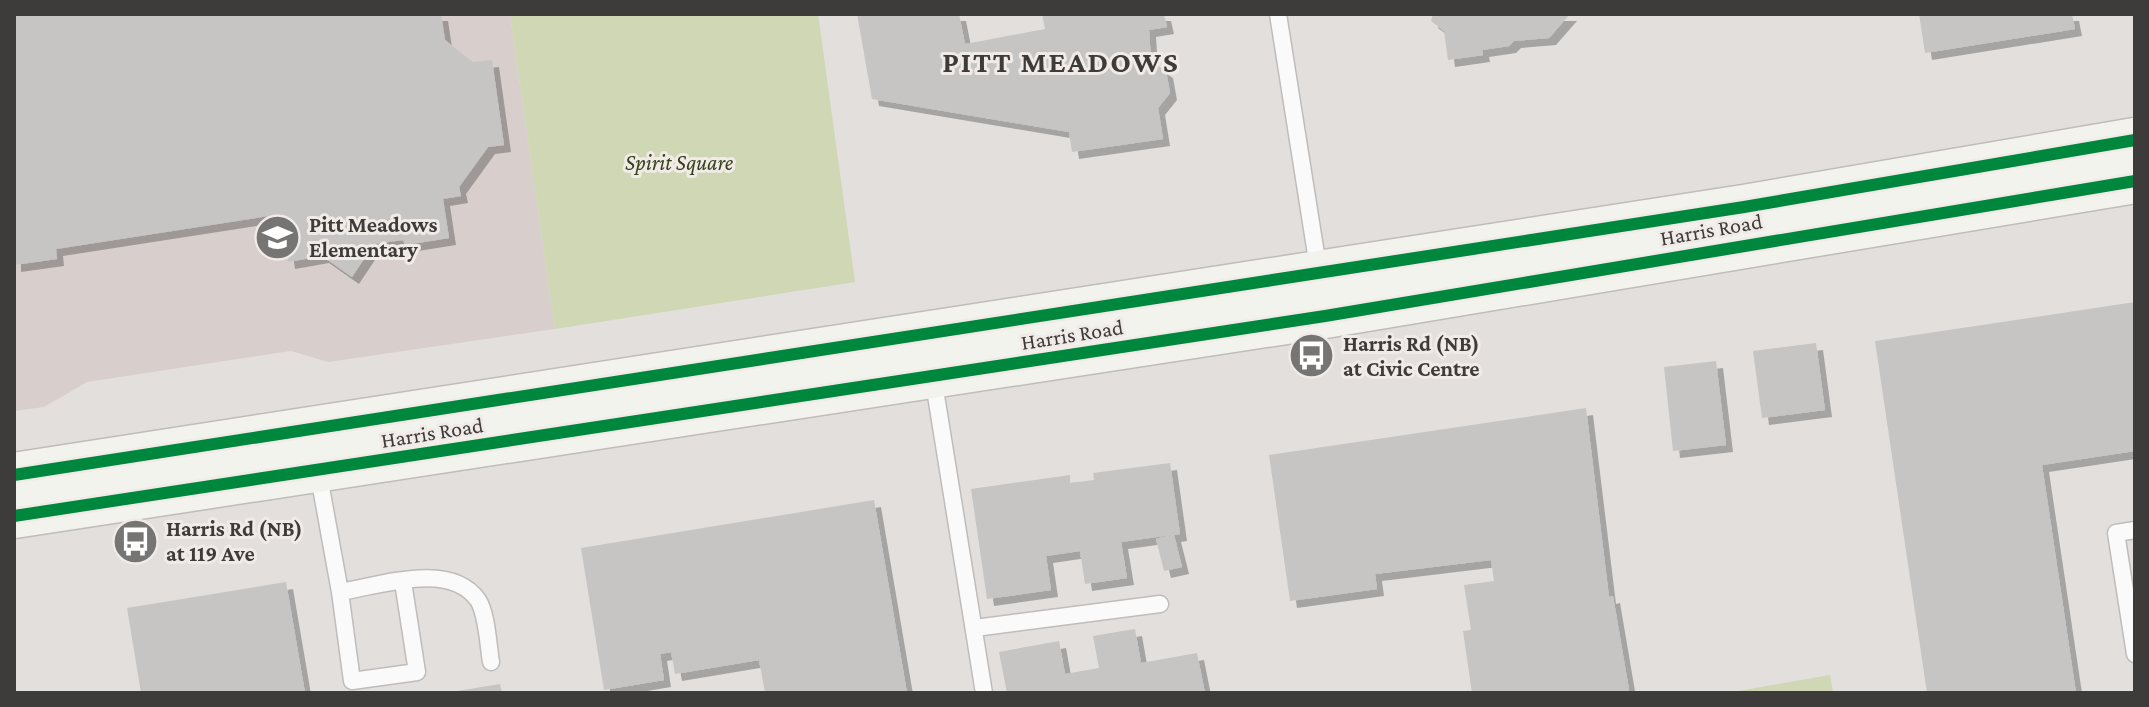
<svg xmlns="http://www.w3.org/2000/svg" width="2149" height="707" font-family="'Crimson Pro',serif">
	<defs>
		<filter id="shadow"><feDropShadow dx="7" dy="7" stdDeviation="0" flood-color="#0004"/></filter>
	</defs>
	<rect width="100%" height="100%" fill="#e2dfdd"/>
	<path fill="#d8cfcc" d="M 14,14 L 510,14 L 555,329 L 328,362 L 291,351 L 87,382 L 44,407 L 14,411 Z"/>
	<path fill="#cfd7b5" d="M 510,14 L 818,14 L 855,282 L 555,329 Z
		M 1830,675 L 1833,693 L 1727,693 Z"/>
	<path fill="#c7c5c4" filter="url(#shadow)" d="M 14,14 L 441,14 L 445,40 L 473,62 L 492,60 L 504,145 L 488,147 L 459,187 L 461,196 L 443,199 L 449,238 L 405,245 L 403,240 L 374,244 L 352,277 L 322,256 L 288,262 L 281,214 L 56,249 L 57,259 L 14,265 Z
		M 857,14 L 959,14 L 965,44 L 1045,29 L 1042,14 L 1164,14 L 1167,27 L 1149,30 L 1151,61 L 1166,71 L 1170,93 L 1158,108 L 1163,139 L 1072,152 L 1069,132 L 872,99 Z
		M 1433,14 L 1570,14 L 1549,38 L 1514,41 L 1509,46 L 1482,50 L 1483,55 L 1448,60 L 1444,31 L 1431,21 Z
		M 1919,14 L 2072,14 L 2075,29 L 1925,53 Z
		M 2135,302 L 2135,451 L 2042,465 L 2076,693 L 1927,693 L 1875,341 Z
		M 1816,343 L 1825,410 L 1762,418 L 1753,351 Z
		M 1716,361 L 1726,445 L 1673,451 L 1664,367 Z
		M 1586,408 L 1609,597 L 1613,596 L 1629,690 L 1620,693 L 1472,693 L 1463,631 L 1471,630 L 1464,585 L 1494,581 L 1491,560 L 1375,574 L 1377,589 L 1290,601 L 1269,455 Z
		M 1170,463 L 1180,534 L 1174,535 L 1182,567 L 1164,571 L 1156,539 L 1171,535 L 1121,542 L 1127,578 L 1085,584 L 1080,551 L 1046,556 L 1051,590 L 987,599 L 971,489 L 1070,475 L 1070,483 L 1094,480 L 1093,473 Z
		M 874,500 L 907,693 L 765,693 L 759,660 L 675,674 L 671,652 L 660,654 L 664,680 L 604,690 L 581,548 Z
		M 286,582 L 305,693 L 141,693 L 127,608 Z
		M 1135,629 L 1141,663 L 1197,653 L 1205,693 L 1007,693 L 999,652 L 1059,641 L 1065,674 L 1099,668 L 1093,636 Z
		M 500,684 L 502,693 L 457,693 L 457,691 Z"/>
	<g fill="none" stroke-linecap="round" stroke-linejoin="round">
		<defs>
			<path id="service" d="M 1278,14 L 1319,273
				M 933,377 L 984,693
				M 318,471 L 340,592 C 379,586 450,560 478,600 C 487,614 488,644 491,662
				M 2135,530 L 2116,533 L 2135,654
				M 340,592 L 352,681 L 417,672 L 403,582
				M 975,628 L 1160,604"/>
			<path id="secondary" d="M 14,475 L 1744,207 L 2135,140
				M 14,516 L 1325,316 L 2135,181"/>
		</defs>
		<use href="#service" stroke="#bfbcbb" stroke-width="19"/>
		<use href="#secondary" stroke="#bfbcbb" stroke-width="47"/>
		<use href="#service" stroke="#fbfafa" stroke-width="16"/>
		<use href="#secondary" stroke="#f3f3ee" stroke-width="44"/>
		<defs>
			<path id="cycleway" d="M 14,475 L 1744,207 L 2135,140
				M 14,516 L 1325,316 L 2135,181"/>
		</defs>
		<use href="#cycleway" stroke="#f1ebe8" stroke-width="17"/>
		<use href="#cycleway" stroke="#00873e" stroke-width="12"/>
	</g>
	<defs>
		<symbol id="school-disc" viewBox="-11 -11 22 22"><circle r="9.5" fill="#777574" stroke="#f1ebe8"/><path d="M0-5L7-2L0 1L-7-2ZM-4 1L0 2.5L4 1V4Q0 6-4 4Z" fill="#fff"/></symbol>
		<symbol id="bus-disc" viewBox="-11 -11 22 22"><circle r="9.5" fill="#777574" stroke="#f1ebe8"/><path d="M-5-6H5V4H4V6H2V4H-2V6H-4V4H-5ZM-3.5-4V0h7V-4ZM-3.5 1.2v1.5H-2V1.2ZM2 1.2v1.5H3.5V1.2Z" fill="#fff"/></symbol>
	</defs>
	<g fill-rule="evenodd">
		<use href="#school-disc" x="252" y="212" width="51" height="51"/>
		<use href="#bus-disc" x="1286" y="330" width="51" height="51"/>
		<use href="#bus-disc" x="110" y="516" width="51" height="51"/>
	</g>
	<g text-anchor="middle" stroke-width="6" stroke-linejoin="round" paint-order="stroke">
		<g font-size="22" font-style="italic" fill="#36401a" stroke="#f1ebe8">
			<text x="679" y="170">Spirit Square</text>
		</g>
		<g font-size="22" font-weight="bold" fill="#3e3c3b" stroke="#f1ebe8" text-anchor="start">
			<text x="309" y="232">Pitt Meadows<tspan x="309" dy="25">Elementary</tspan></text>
			<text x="1343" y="351">Harris Rd (NB)<tspan x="1343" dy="25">at Civic Centre</tspan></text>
			<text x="166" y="536">Harris Rd (NB)<tspan x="166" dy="25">at 119 Ave</tspan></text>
		</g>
		<g font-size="22" fill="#3e3c3b" stroke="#f1ebe8">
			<text transform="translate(1711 229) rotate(-10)" y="8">Harris Road</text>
			<text transform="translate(1072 334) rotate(-9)" y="8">Harris Road</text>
			<text transform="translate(432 432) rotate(-9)" y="8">Harris Road</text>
		</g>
		<g font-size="30" font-weight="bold" letter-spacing="2" fill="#3e3c3b" stroke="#f1ebe8">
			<text x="1061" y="72">PITT MEADOWS</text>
		</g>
	</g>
	<rect width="2149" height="707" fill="none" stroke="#3e3c3b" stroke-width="32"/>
</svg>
